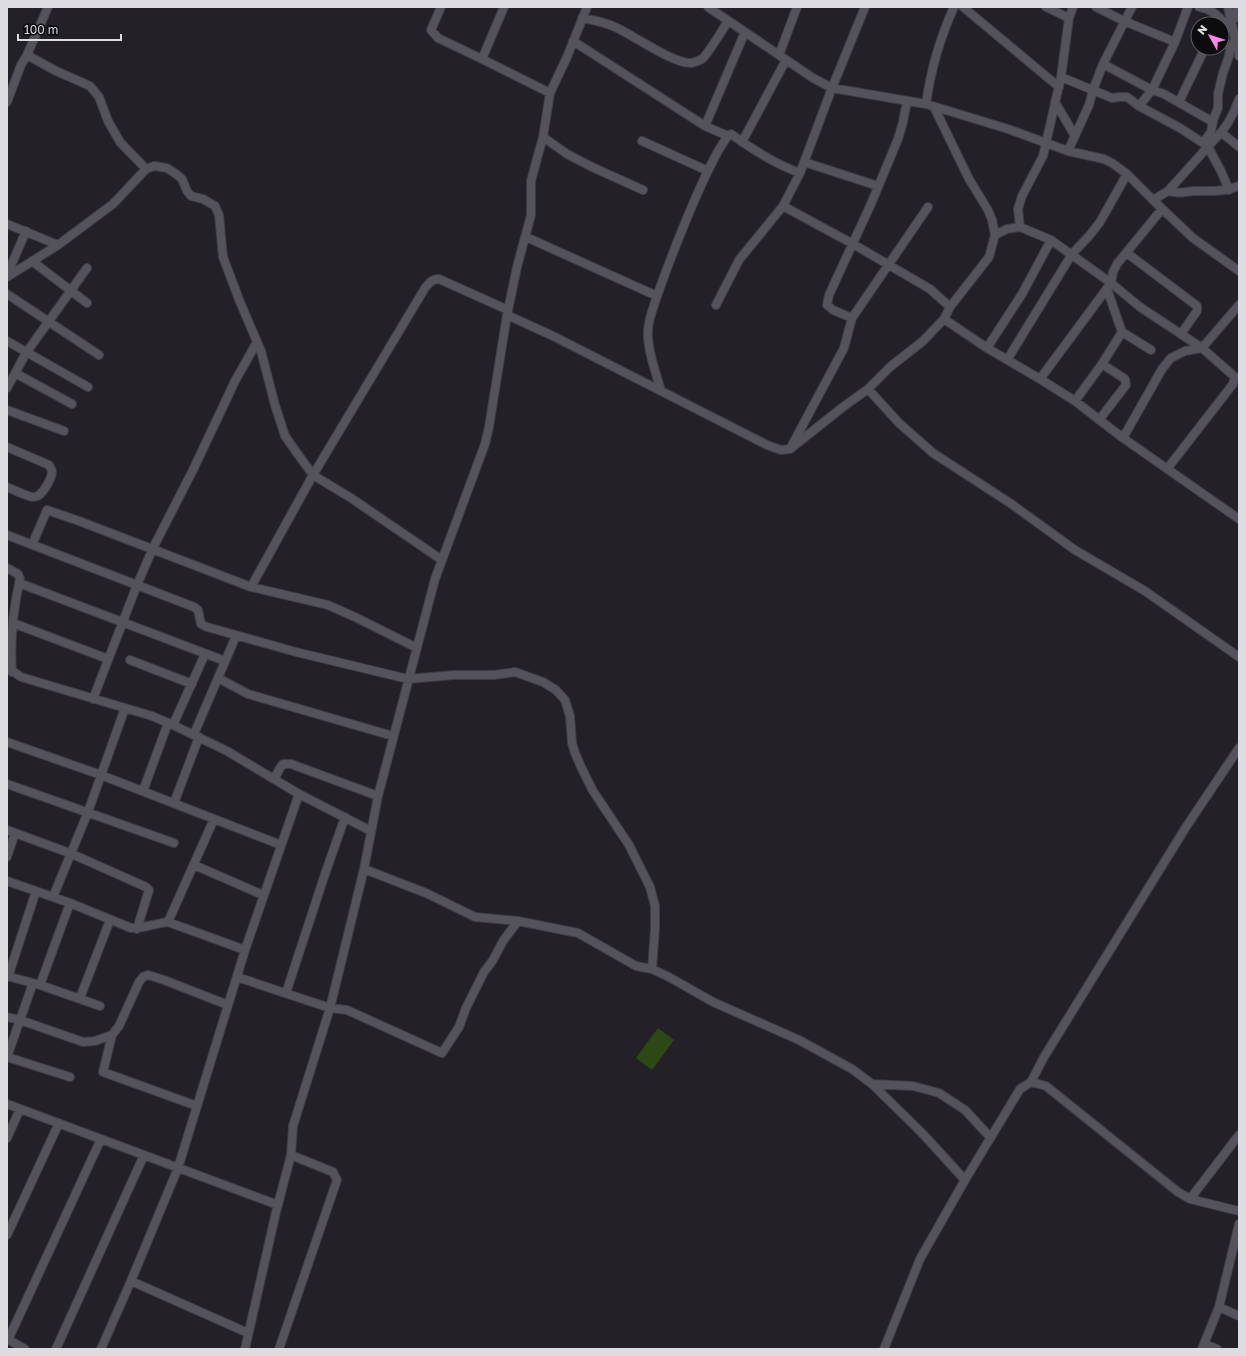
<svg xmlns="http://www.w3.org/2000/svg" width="1246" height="1356" font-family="'Golos Text',sans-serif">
	<rect width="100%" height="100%" fill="#232028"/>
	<path fill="#2c4914" d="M 658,1028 L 674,1040 L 652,1070 L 636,1058 Z"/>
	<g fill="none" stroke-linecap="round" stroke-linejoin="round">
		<defs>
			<path id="minor" d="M 48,7 L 27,55 L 56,71 L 90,86 L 99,97 L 108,121 L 120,142 L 146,169
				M 441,7 L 431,30 L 438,38 L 482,59 L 550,93
				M 708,7 L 813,78 L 832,88 L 926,104 L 1008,129 L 1068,151 L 1104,159 L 1112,163 L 1127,174 L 1153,200 L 1193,238 L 1239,271
				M 963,7 L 1059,87
				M 1046,7 L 1069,18
				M 1096,7 L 1124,21 L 1175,42
				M 1199,7 C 1215,9 1221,21 1233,30
				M 1228,7 L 1239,56
				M 582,18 C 594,20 604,22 615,27 C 633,35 672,63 690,63 C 694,63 698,61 702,59 C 708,54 723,29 728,21
				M 1231,22 L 1234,19 L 1238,7
				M 573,41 L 705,126 L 728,136
				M 779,55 L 797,7
				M 482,59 L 504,7
				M 1103,64 L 1152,90 L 1164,94 L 1213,122
				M 1061,77 L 1112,98 L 1120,97 L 1127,97 L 1139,106 L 1180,128 L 1203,143 L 1208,147 L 1221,171 L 1229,190
				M 7,102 L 21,65 L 27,55
				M 1055,102 L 1075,136
				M 1179,102 L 1205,48
				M 926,104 C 931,68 939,40 954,7
				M 1139,106 L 1152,90 L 1175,42 L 1188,7
				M 705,126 L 745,32
				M 1222,133 L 1239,147
				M 543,137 L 567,154 L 592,167 L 643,190
				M 642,141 L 708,171
				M 742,142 L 786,60
				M 1203,143 L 1211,132 L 1213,120 L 1218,108 L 1218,94 L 1223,73 L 1229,56 L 1230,48 L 1235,40
				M 1068,151 L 1089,105 L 1093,90 L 1103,64 L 1132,7
				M 804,162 L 878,186
				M 1168,191 C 1181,195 1184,191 1196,191 C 1211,191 1224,192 1239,186
				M 1153,200 L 1168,191 L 1214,140 C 1226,129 1234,114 1239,99
				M 783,206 L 853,244 L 930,289 L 950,307
				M 7,224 L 58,245
				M 1020,227 L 1018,209 L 1022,196 L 1043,156 L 1046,143 L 1061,77 L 1069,18 L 1073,7
				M 995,235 L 1007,229 L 1020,227 L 1051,240 L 1111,283 L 1113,272 L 1117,264 L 1162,209
				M 526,237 L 657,296
				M 1127,253 L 1197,306 L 1197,311 L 1181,334
				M 32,261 L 87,303
				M 7,275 L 26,231
				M 7,277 L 58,245 L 113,204 L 146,169 L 154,166 L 167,168 L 176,174 L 182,179 L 187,191 L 191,196 L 203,199 L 215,206 L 219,215 L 223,257 L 240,302 L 261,351 L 275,405 L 285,436 L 297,453 L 313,475 L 351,498 L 442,560
				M 7,294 L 99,355
				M 716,305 L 739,260 L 783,206 L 800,173 L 832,88 L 865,7
				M 507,315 L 553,336 L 767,445 L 781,450 L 790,449 L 843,407 L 868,389 L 890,367 L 923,341 L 944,319 L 950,307 L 989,257 L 995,235 L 992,220 L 988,210 L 969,179 L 934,107
				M 852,318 L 928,207
				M 944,319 L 987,348 L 1040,379 L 1075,401 L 1123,438 L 1239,519
				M 1122,332 L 1151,350
				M 7,341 L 88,387
				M 987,348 L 1022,294 L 1051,240
				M 1007,360 L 1072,254 L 1089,236 L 1100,222 L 1127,174
				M 15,373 L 72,404
				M 1040,379 L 1111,283 L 1140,307 L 1202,348 L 1235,377 L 1233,384 L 1167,469
				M 7,388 L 26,353 L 87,268
				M 868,389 L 899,423 L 933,453 L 1010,503 L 1075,550 L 1145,591 L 1239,657
				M 661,391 C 656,372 644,342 649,323 C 654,297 713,144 731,134 C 753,150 775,164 800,173
				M 1075,401 L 1102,364 L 1122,332 L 1107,289
				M 7,410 L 64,431
				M 1099,420 L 1126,385 L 1125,379 L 1102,364
				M 1123,438 L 1162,369 L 1171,358 L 1185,351 L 1202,348 L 1239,305
				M 7,447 L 49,465 C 50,467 51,469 52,471 C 52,478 42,498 33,497 C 26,496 14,490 7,487
				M 791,447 L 844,348 L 852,318 L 833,310 L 827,305 L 829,295 L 871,204 L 898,139 L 903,122 L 907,101
				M 7,535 L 194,607 L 198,610 L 201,624 L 207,627 L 296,652 L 408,679 L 454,675 L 494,675 L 515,672 L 543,682 L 556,690 L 565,700 L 570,716 L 572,743 L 575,753 L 582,769 L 593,791 L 629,845 L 650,887 L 655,906 L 655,929 L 652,969
				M 32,545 L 47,510 L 79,521 L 251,587 L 328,605 L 357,618 L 417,648
				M 7,568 L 18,574 L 20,579 C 13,609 10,641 12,672
				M 19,583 L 225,661
				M 251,587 L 313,475 L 425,288 C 429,283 432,279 439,279 L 508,310
				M 13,623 L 108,659
				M 130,660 L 192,684
				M 7,667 L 21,677 L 152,716 L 173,725 L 227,751 L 299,794 L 371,831
				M 218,678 L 248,694 L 393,736
				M 93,699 L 137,585 L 153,548 L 193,470 L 235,381 L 257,342
				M 173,725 L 205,654
				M 194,734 L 236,636
				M 7,742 L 101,775 L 281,845
				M 274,779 L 280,768 L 283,764 L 291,764 L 378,796
				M 7,784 L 174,843
				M 143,791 L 168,723
				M 174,803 L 199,737
				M 7,830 L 72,854 L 146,887 L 149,890 L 137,929
				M 7,857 L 15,833
				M 194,865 L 263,895
				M 364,869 L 426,893 L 475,917 L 518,921 L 578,933 L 636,966 L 652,969 L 669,977 L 713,1002 L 799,1040 L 852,1069 L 872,1084 L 922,1133 L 965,1180
				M 7,881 L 70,903 L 131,928 C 143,929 156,923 168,922 L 245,950
				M 53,897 L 88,812 L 125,708
				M 168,922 L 214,819
				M 7,976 L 40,985 L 100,1006
				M 8,977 L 36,891
				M 237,977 L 330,1008 L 347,1010 L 442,1053 L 459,1027 L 466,1008 L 484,972 L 493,960 L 503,941 L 518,921
				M 40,985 L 70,903
				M 286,993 L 324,877 L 345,817
				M 80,998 L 110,920
				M 7,1017 L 20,1020 L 83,1042 L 95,1041 L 112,1035 L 119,1026 L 139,982 L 143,977 L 148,975 L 164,980 L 228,1005
				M 112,1035 L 103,1072 L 197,1106
				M 7,1057 L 33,983
				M 7,1057 L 70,1077
				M 1031,1082 L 1046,1086 L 1178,1192 L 1190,1199 L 1239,1211
				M 872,1084 L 913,1086 L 939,1093 L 965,1110 L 990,1137
				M 7,1104 L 278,1205
				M 7,1138 L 20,1109
				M 1190,1199 L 1239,1135
				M 7,1235 L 59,1123
				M 131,1281 L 248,1333
				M 1219,1307 L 1239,1316
				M 7,1339 L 25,1349
				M 8,1340 L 101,1139
				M 1205,1344 L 1217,1349
				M 56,1349 L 144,1155
				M 101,1349 L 131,1281 L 178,1168 L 245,950 L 299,794
				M 245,1349 L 276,1212 L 291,1155 L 293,1126 L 330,1008 L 364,869 L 378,796 L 435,579 L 485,444 L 489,427 L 507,315 L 517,267 L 531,215 L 531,181 L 543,137 L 550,93 L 567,57 L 587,7
				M 279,1349 L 337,1180 L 333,1172 L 291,1155
				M 884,1349 L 920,1259 L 965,1180 L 1020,1089 L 1031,1082 L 1044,1057 L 1186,827 L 1239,748
				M 1202,1349 L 1219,1307 L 1239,1224"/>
		</defs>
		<use href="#minor" stroke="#3e3c43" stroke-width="10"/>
		<use href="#minor" stroke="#54525b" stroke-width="8"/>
	</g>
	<rect width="1246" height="1356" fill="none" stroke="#dddce1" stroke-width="16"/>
	<g transform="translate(1210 36) rotate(309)"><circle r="19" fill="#0c0b0e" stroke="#605f62"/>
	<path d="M0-3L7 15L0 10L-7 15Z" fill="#fc86e4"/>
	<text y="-6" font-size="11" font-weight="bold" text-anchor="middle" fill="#dddce1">N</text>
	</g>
	<path d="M18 34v6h103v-6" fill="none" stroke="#dddce1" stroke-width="2"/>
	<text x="24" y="34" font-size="12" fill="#dddce1" stroke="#0c0b0e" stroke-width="3" paint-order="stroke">100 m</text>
</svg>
